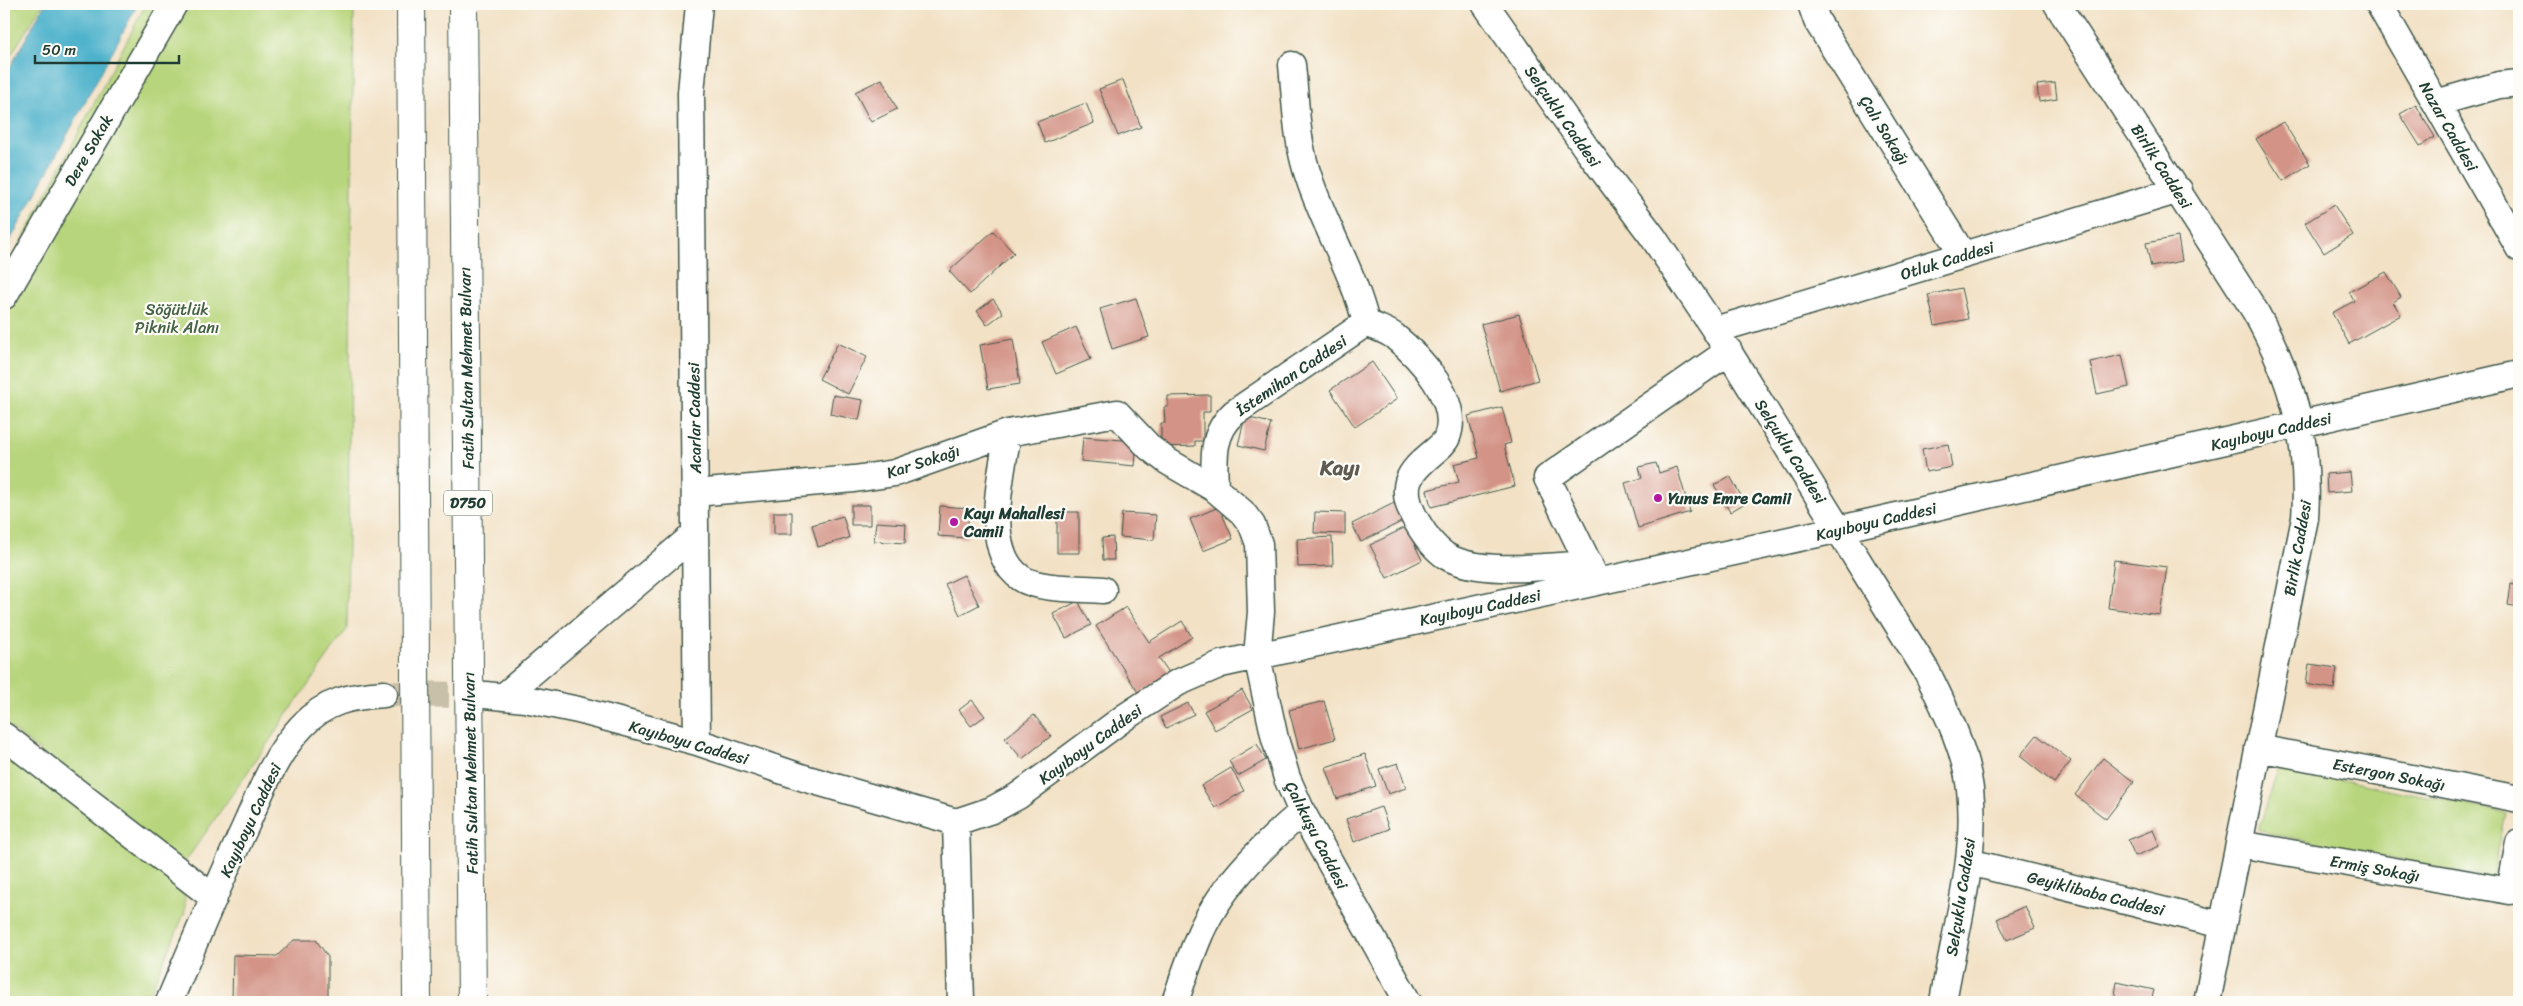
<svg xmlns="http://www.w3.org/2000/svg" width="2523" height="1006" font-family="Sriracha,sans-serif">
	<rect width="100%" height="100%" fill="#fdfcf7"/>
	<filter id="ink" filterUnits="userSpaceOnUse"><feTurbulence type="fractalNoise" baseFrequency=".02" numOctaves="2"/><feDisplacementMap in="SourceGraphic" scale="10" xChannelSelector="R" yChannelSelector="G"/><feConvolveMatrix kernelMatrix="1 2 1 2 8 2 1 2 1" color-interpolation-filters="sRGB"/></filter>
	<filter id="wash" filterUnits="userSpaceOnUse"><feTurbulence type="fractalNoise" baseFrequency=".0096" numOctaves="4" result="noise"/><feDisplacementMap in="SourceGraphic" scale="20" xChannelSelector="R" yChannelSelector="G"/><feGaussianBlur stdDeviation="1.12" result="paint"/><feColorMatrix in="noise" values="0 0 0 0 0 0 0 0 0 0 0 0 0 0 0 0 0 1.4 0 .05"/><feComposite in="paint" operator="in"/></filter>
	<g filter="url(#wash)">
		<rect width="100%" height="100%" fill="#f2e1c5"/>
		<path fill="#b7d57b" stroke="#6b8958" d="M 4,4 L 43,4 L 4,66 Z
			M 146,4 L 354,4 L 347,629 L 183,865 L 4,723 L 4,275 Z
			M 4,749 L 181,889 L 185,899 L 185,912 L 146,1002 L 4,1002 Z
			M 2279,767 L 2506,813 L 2492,879 L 2258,831 Z"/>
		<path fill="#4cb1cb" stroke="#367780" d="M 45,4 L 138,4 L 4,252 L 4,78 Z"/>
		<g id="blocks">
			<path fill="#d39386" d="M 882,79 L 897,109 L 871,122 L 855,92 Z
				M 1123,80 L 1141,127 L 1118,136 L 1099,89 Z
				M 2055,83 L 2057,99 L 2039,102 L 2037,85 Z
				M 1086,103 L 1094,123 L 1045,143 L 1037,122 Z
				M 2416,105 L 2435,137 L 2420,146 L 2400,114 Z
				M 2283,122 L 2310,164 L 2283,181 L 2256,139 Z
				M 2334,205 L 2353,235 L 2324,253 L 2305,223 Z
				M 993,231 L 1014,253 L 970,294 L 949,271 Z
				M 2178,237 L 2182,261 L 2151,267 L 2146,243 Z
				M 2386,272 L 2401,297 L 2393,302 L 2401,315 L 2349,344 L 2332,313 L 2354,301 L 2349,292 Z
				M 1961,288 L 1968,319 L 1935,326 L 1928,295 Z
				M 1136,298 L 1149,337 L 1112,349 L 1100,309 Z
				M 993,299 L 1003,313 L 987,325 L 977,311 Z
				M 1519,314 L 1538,380 L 1500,391 L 1481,324 Z
				M 1076,327 L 1091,359 L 1056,374 L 1042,342 Z
				M 1013,339 L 1020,384 L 988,389 L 980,345 Z
				M 838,343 L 867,357 L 848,394 L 819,379 Z
				M 2122,355 L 2129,387 L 2097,394 L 2090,362 Z
				M 1372,362 L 1397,399 L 1355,427 L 1330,390 Z
				M 833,395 L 863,400 L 859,420 L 830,414 Z
				M 1210,395 L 1210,412 L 1203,412 L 1203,441 L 1195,441 L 1195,446 L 1161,447 L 1161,423 L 1165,423 L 1164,407 L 1168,407 L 1168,396 Z
				M 1502,407 L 1511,443 L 1504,445 L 1515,486 L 1431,507 L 1427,490 L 1459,482 L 1454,464 L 1479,458 L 1468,416 Z
				M 1245,417 L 1271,423 L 1264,451 L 1238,445 Z
				M 1083,437 L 1137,441 L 1135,466 L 1081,461 Z
				M 1948,444 L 1952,467 L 1926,472 L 1922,449 Z
				M 1656,463 L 1659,473 L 1677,467 L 1690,512 L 1638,528 L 1625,483 L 1642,478 L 1639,467 Z
				M 2350,472 L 2352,491 L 2327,493 L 2326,474 Z
				M 1730,476 L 1745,503 L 1730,512 L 1714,485 Z
				M 1394,503 L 1403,521 L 1361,542 L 1352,524 Z
				M 851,505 L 870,505 L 870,525 L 851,525 Z
				M 940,506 L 969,508 L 967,538 L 938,536 Z
				M 1219,507 L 1233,539 L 1203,551 L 1190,519 Z
				M 774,512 L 792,512 L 792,534 L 774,534 Z
				M 1057,512 L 1079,512 L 1079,553 L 1057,553 Z
				M 1315,512 L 1345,513 L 1345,534 L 1314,533 Z
				M 1122,513 L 1156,515 L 1154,540 L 1120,537 Z
				M 843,516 L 849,538 L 818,547 L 812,525 Z
				M 876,522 L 906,524 L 905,543 L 874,541 Z
				M 1406,527 L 1422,560 L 1387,578 L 1370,545 Z
				M 1113,537 L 1114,560 L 1103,560 L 1102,538 Z
				M 1332,537 L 1333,566 L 1298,567 L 1297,539 Z
				M 2114,560 L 2167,567 L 2160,615 L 2108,608 Z
				M 964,575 L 979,605 L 960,615 L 945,584 Z
				M 2511,584 L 2519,586 L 2519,607 L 2508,605 Z
				M 1078,601 L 1091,625 L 1066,638 L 1053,614 Z
				M 1126,607 L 1149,642 L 1182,621 L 1192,637 L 1159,658 L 1170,674 L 1139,694 L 1096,626 Z
				M 2309,664 L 2337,668 L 2334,689 L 2306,684 Z
				M 1242,690 L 1253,709 L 1215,730 L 1204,711 Z
				M 972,700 L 985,716 L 971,726 L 959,710 Z
				M 1324,701 L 1335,739 L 1299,749 L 1289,710 Z
				M 1188,703 L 1194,714 L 1166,728 L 1160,717 Z
				M 1034,715 L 1051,736 L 1022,759 L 1005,738 Z
				M 2037,735 L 2071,761 L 2054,783 L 2020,756 Z
				M 1257,744 L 1266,760 L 1238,776 L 1229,761 Z
				M 1365,754 L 1376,786 L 1337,799 L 1326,767 Z
				M 2103,758 L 2134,782 L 2106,819 L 2075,795 Z
				M 1398,763 L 1406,788 L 1388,794 L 1379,769 Z
				M 1231,768 L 1244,791 L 1215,808 L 1201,786 Z
				M 1381,807 L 1389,829 L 1354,842 L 1346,819 Z
				M 2153,830 L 2160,846 L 2135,856 L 2128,840 Z
				M 2025,906 L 2035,928 L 2007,940 L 1997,919 Z
				M 294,940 L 316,940 L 328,957 L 328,1002 L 232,1002 L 233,955 L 277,956 Z
				M 2117,982 L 2154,990 L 2151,1002 L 2114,1001 Z"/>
		</g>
	</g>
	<g filter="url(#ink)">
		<use href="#blocks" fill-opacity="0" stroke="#3f564a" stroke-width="1"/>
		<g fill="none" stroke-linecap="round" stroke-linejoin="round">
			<path stroke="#c8c0a8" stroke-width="26" stroke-dasharray="26 13" stroke-linecap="butt" d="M 384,694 L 485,695"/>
			<defs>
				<path id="minor" d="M 1485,4 L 1586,148 L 1653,237 L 1715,330 L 1927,672 C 1945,709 1965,747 1970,789 C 1978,858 1954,934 1943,1002
					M 1811,4 L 1817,21 L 1963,255
					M 2057,4 L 2255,311 C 2293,379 2310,440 2305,518 L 2207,1002
					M 2379,4 L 2519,248
					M 1292,65 C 1296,103 1296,142 1309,178 C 1325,227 1354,273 1366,323 C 1375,327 1386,330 1394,336 C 1420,357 1461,401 1447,437 C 1443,449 1414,462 1408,482 C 1404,496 1410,510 1417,522 C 1424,534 1434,548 1446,556 C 1479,576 1551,566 1589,564
					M 2436,103 L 2499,85 L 2519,83
					M 4,296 L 174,4
					M 1715,330 L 2179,190
					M 1008,433 C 1002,472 981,551 1021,578 C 1038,590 1082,588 1103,590
					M 1215,489 C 1214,460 1211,434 1234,413 L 1366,323
					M 695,493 L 854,479 L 895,473 L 1008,433 L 1117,413 L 1150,448 L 1167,461 L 1215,489 L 1242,512 L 1252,525 L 1259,544 L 1261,612 L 1257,656 L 1275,739 L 1287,778 L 1302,812 L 1408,1002
					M 1596,579 L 1547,478 L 1729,351
					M 485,695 L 525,699 L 578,710 L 697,742 L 804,778 L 956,822 L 992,810 L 1018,796 L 1125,717 L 1177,683 L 1221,664 L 1840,529 L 2519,374
					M 503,697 L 695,534
					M 4,736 L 214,898
					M 697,742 L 691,93 L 699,4
					M 2258,748 L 2519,799
					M 956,822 L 961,1002
					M 2239,844 L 2510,891 L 2519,843
					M 1969,862 L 2222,925
					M 169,1002 C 194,943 219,883 246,825 C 261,791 276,753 302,726 C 325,701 351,696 384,694
					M 1175,1002 C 1182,982 1189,961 1197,941 C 1217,890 1261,847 1302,812"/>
				<path id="highway" d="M 411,4 L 417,1002
					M 463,4 L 472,1002"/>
			</defs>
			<use href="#minor" stroke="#3f564a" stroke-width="29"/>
			<use href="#highway" stroke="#3f564a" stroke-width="30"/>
			<use href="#minor" stroke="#fff" stroke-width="26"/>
			<use href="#highway" stroke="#fff" stroke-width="28"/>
		</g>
	</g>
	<g fill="#b5179e" stroke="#fdfcf7" stroke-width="2">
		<circle cx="1658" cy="498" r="5"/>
		<circle cx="954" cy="522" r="5"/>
	</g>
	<g text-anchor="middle" stroke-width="4.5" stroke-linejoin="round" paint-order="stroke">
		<rect fill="#fdfcf7" stroke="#62766e" stroke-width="1" x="444" y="490.5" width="48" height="25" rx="4"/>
		<g font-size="15" font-weight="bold" fill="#1f3d34">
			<text x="468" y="508">D750</text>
		</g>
		<g font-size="16" fill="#1f3d34" stroke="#fdfcf7">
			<text transform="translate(1563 116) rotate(55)" y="6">Selçuklu Caddesi</text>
			<text transform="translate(2449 126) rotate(60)" y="6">Nazar Caddesi</text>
			<text transform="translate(1885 130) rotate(58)" y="6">Çalı Sokağı</text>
			<text transform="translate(88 150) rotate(-60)" y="6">Dere Sokak</text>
			<text transform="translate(2162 166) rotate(57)" y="6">Birlik Caddesi</text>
			<text transform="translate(1947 260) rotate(-17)" y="6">Otluk Caddesi</text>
			<text transform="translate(466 368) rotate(-91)" y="6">Fatih Sultan Mehmet Bulvarı</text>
			<text transform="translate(1291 375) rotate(-34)" y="6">İstemihan Caddesi</text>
			<text transform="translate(694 418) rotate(-91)" y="6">Acarlar Caddesi</text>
			<text transform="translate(2271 431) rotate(-13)" y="6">Kayıboyu Caddesi</text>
			<text transform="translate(1791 451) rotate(58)" y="6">Selçuklu Caddesi</text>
			<text transform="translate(923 461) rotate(-18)" y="6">Kar Sokağı</text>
			<text transform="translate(1876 521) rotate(-13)" y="6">Kayıboyu Caddesi</text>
			<text transform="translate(2297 548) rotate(-80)" y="6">Birlik Caddesi</text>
			<text transform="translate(1480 607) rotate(-12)" y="6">Kayıboyu Caddesi</text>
			<text transform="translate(689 742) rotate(16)" y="6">Kayıboyu Caddesi</text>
			<text transform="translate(1090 744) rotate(-36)" y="6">Kayıboyu Caddesi</text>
			<text transform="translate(470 773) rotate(-91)" y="6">Fatih Sultan Mehmet Bulvarı</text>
			<text transform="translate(2389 774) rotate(11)" y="6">Estergon Sokağı</text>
			<text transform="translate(250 820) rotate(-65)" y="6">Kayıboyu Caddesi</text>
			<text transform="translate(1317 835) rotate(63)" y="6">Çalıkuşu Caddesi</text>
			<text transform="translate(2375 868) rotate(10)" y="6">Ermiş Sokağı</text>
			<text transform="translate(2096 893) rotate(14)" y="6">Geyiklibaba Caddesi</text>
			<text transform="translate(1960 897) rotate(-81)" y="6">Selçuklu Caddesi</text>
		</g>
		<g font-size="16" fill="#456346" stroke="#fdfcf7">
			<text x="177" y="315">Söğütlük<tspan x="177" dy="18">Piknik Alanı</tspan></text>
		</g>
		<g font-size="16" font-weight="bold" fill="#1f3d34" stroke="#fdfcf7" text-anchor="start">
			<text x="1668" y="504">Yunus Emre Camii</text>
			<text x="964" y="519">Kayı Mahallesi<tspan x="964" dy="18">Camii</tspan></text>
		</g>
		<g font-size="21" font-weight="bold" fill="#5e5b51" stroke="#fdfcf7">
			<text x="1340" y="475">Kayı</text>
		</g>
	</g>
	<rect width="2523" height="1006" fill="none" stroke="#fdfcf7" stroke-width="20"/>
	<path d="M35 55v8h144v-8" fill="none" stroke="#1f3d34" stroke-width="2.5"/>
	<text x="42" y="55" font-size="15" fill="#1f3d34" stroke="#fdfcf7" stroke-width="4" paint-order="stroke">50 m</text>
</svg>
